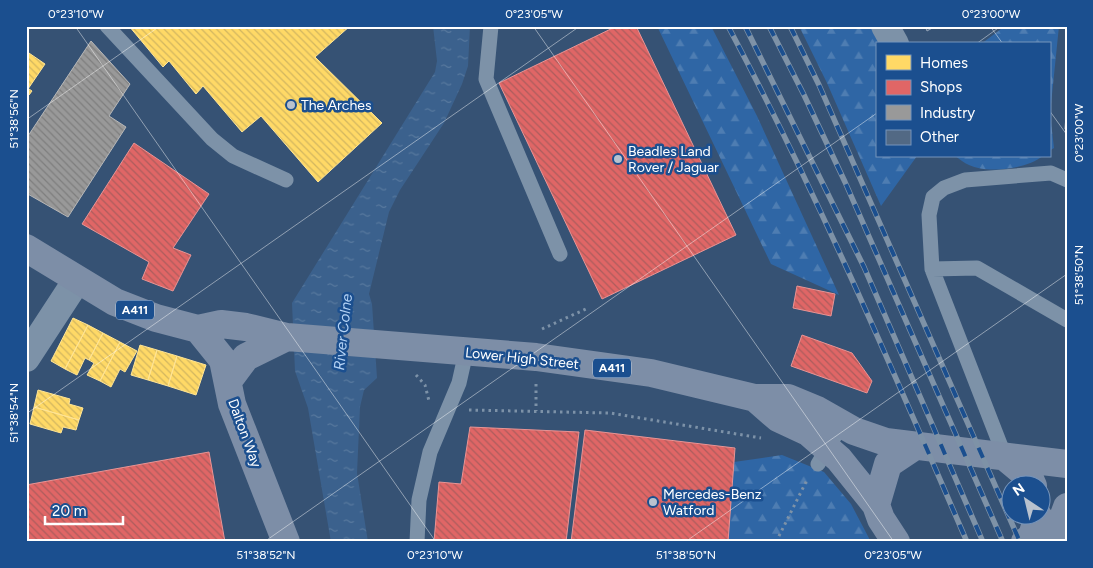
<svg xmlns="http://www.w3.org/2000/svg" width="1093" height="568" font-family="Figtree,sans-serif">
	<defs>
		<pattern id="forest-firs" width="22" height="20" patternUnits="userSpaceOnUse" patternTransform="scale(1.25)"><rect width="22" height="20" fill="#2f66a5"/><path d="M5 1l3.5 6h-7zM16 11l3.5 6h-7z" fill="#4e7db2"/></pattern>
		<pattern id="water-ripples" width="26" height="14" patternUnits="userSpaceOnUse" patternTransform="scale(1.25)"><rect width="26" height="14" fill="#3b618d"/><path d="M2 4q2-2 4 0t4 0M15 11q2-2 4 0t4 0" fill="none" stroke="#58799e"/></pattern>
		<pattern id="homes-back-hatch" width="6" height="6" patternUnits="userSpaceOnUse" patternTransform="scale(1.25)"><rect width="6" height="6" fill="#ffd966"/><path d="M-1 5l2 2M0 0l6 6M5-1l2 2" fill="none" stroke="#d2b660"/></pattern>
		<pattern id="shops-back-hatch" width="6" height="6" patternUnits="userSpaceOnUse" patternTransform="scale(1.25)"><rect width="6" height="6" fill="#e06666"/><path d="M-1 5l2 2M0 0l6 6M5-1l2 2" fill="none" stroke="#ac5d5d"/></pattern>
		<pattern id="industry-back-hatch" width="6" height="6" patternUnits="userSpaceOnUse" patternTransform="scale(1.25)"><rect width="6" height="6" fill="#999"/><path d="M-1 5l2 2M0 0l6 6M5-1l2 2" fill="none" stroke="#7e7e7e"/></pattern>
		<pattern id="building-back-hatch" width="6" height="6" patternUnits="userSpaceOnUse" patternTransform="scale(1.25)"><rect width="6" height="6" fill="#526984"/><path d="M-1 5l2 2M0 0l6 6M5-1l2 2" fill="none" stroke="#6c8096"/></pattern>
	</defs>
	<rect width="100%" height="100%" fill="#365274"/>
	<path fill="url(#forest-firs)" d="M 657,26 L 711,26 L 757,116 L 839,295 L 771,264 Z
		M 799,26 L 872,26 L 884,44 L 877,44 L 877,156 L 917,156 L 881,206 L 827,83 Z
		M 1005,26 L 1059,26 L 1050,114 L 1054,148 L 1049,151 L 1049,44 L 981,44 Z
		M 955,156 L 1043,156 C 1026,169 988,174 969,165 C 964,163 960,159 955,156 Z
		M 782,455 L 824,472 L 851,504 L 871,542 L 728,542 L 734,462 Z"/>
	<path fill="url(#water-ripples)" d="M 433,26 L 470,26 L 468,66 L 462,84 L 444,123 L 400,190 L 389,212 L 369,294 L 372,304 L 377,378 L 364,390 L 360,407 L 357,473 L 368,542 L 331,542 L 308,408 L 295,371 L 292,303 L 435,72 L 437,61 Z"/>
	<path fill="url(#homes-back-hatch)" stroke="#ffe494" d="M 129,26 L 350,26 L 315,57 L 382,123 L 318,182 L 261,116 L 242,132 L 203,86 L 196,94 L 169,61 L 163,67 Z
		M 26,51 L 45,64 L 28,89 L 26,87 Z
		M 26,87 L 32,91 L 29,95 L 26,94 Z
		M 73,318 L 88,325 L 65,369 L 51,361 Z
		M 88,325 L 103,333 L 89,360 L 85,358 L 77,375 L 65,369 Z
		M 103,333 L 120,342 L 100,381 L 87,375 L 94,363 L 89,360 Z
		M 120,342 L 137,351 L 125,372 L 120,369 L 111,387 L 100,381 Z
		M 140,345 L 157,350 L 148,380 L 131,375 Z
		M 157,350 L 177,356 L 168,386 L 148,380 Z
		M 177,356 L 206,365 L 196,395 L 168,386 Z
		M 38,390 L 70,399 L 69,404 L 83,408 L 79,420 L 34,407 Z
		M 34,407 L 79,420 L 76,430 L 63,427 L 61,433 L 30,424 Z"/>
	<path fill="url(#shops-back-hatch)" stroke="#e99494" d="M 617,26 L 636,26 L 736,235 L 602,299 L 499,83 Z
		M 134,143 L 209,194 L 173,248 L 191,255 L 173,291 L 142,279 L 149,262 L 82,224 Z
		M 797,286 L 835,294 L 831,316 L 793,308 Z
		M 802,335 L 852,353 L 872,381 L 867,393 L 791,366 Z
		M 470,427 L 579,432 L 566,542 L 434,542 L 439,482 L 461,484 Z
		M 585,430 L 735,448 L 728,542 L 571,542 Z
		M 209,452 L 225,542 L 26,542 L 26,485 Z"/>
	<path fill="url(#industry-back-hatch)" stroke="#b8b8b8" d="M 91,41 L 130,84 L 109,116 L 126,127 L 68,217 L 26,193 L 26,139 Z
		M 1067,101 L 1067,130 L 1065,129 Z"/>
	<path fill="url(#building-back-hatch)" stroke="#92a2b6" d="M 925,26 L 936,26 L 927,31 Z"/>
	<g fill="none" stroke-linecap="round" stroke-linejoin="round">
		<path stroke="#7d92a8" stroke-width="3" stroke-dasharray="2.5 4" stroke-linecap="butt" d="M 542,329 L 588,308
			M 416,375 L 425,385 L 429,401
			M 536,384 L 536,411
			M 469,410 L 610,413 L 761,438
			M 776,542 L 807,480"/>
		<path stroke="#7d92a8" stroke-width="15" d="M 107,26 L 212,139 L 233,156 L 286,180
			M 491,26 L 486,79 L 560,254
			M 932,269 L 977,268 L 1067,320
			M 1005,457 L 932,269 L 929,215 L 933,197 L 944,188 L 965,180 L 1051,173 L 1067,180
			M 818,464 L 842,424
			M 417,542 L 419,500 L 430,452 L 459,383 L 466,352"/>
		<path stroke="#7d92a8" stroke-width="28" d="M 885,26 L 895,44
			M 26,358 L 77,280"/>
		<path stroke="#7d8ea7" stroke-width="28" d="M 26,248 L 115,302 L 156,318 L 198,329 L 221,324 L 246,327 L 287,337 L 536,357 L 651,373 L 755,398 L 788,398 L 817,410 L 854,431 L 886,442 L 1067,464
			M 198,329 L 223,360 L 232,404 L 286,542
			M 228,381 L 246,357 L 287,337
			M 755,398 L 778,418 L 808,432 L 839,459 L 876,505
			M 1005,457 L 1029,477 L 1033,486
			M 896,542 L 881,519 L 876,505 L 888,464 L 915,446
			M 1025,542 L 1032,536 L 1038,516
			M 1054,542 L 1067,507"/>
		<defs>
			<path id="rail" d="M 728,26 C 817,193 892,368 967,542
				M 745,26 L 864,267 L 983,542
				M 769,26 L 804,95 L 845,182 L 1003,542
				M 790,26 L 819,85 L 1020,542"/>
		</defs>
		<use href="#rail" stroke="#7e92a7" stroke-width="5.5"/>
		<use href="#rail" stroke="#1b4f8f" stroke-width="4" stroke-dasharray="11" stroke-linecap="butt"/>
	</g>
	<path fill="none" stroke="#fff" stroke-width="1" stroke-opacity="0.45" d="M 75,26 L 436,542M 533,26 L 894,542M 990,26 L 1003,44M 976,44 L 1001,26M 1049,110 L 1067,135M 26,120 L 160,26M 26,414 L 580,26M 264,542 L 877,113M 685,542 L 1067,274"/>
	<g fill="#b9c2ce" stroke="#1b4f8f" stroke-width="2">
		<circle cx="291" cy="105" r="5"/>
		<circle cx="618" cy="159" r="5"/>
		<circle cx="653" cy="502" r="5"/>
	</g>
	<g text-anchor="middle" stroke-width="5" stroke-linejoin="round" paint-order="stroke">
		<g fill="#1b4f8f" stroke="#bbcadd" stroke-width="1">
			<rect x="116" y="300.5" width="38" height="19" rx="4"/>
			<rect x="593" y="358.5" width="38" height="19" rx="4"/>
		</g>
		<g font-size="12" font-weight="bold" fill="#fff">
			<text x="135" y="314">A411</text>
			<text x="612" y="372">A411</text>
		</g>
		<g font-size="14" fill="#fff" stroke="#1b4f8f" text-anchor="start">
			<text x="301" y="110">The Arches</text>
			<text x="628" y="156">Beadles Land<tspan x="628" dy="16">Rover / Jaguar</tspan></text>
			<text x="663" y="499">Mercedes-Benz<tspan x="663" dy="16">Watford</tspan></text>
		</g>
		<g font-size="14" fill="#fff" stroke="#1b4f8f">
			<text transform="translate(522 358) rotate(6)" y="5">Lower High Street</text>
			<text transform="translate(245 433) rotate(70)" y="5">Dalton Way</text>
		</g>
		<g font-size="15" font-style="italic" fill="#b5d3f5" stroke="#1b4f8f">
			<text transform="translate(343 332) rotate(-84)" y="5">River Colne</text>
		</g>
	</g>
	<rect width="1093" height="568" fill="none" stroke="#1b4f8f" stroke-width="55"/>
	<rect x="876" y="42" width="175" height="115" fill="#1b4f8f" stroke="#7695bc"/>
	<rect x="886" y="55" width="25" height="15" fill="#ffd966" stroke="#7695bc"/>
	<text x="920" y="68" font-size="15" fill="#ffffff">Homes</text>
	<rect x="886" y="80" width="25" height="15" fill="#e06666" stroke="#7695bc"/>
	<text x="920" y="92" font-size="15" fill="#ffffff">Shops</text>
	<rect x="886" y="105" width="25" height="15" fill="#999999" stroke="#7695bc"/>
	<text x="920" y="118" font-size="15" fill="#ffffff">Industry</text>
	<rect x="886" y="130" width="25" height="15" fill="#526984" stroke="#7695bc"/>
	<text x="920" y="142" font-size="15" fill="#ffffff">Other</text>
	<g transform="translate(1026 500) rotate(325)"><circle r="24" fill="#1b4f8f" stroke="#7695bc"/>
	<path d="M0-4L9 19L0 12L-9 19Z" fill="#b9c2ce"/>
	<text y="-8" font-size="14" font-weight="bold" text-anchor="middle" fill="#ffffff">N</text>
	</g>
	<path d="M45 516v8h78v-8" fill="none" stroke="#ffffff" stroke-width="2.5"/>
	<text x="52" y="516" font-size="15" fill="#ffffff" stroke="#1b4f8f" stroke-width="4" paint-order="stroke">20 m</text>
	<rect x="28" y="28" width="1038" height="512" fill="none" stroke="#fff" stroke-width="2"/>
	<g font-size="12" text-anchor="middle" fill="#fff">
		<text x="76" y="18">0°23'10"W</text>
		<text x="534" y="18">0°23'05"W</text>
		<text x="991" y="18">0°23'00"W</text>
		<text transform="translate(14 119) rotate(-90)" y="4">51°38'56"N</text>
		<text transform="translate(1079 133) rotate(-90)" y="4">0°23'00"W</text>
		<text transform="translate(1079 275) rotate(-90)" y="4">51°38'50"N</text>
		<text transform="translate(14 413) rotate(-90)" y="4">51°38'54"N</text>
		<text x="266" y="559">51°38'52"N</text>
		<text x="435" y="559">0°23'10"W</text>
		<text x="686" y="559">51°38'50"N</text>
		<text x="893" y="559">0°23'05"W</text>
	</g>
</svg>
